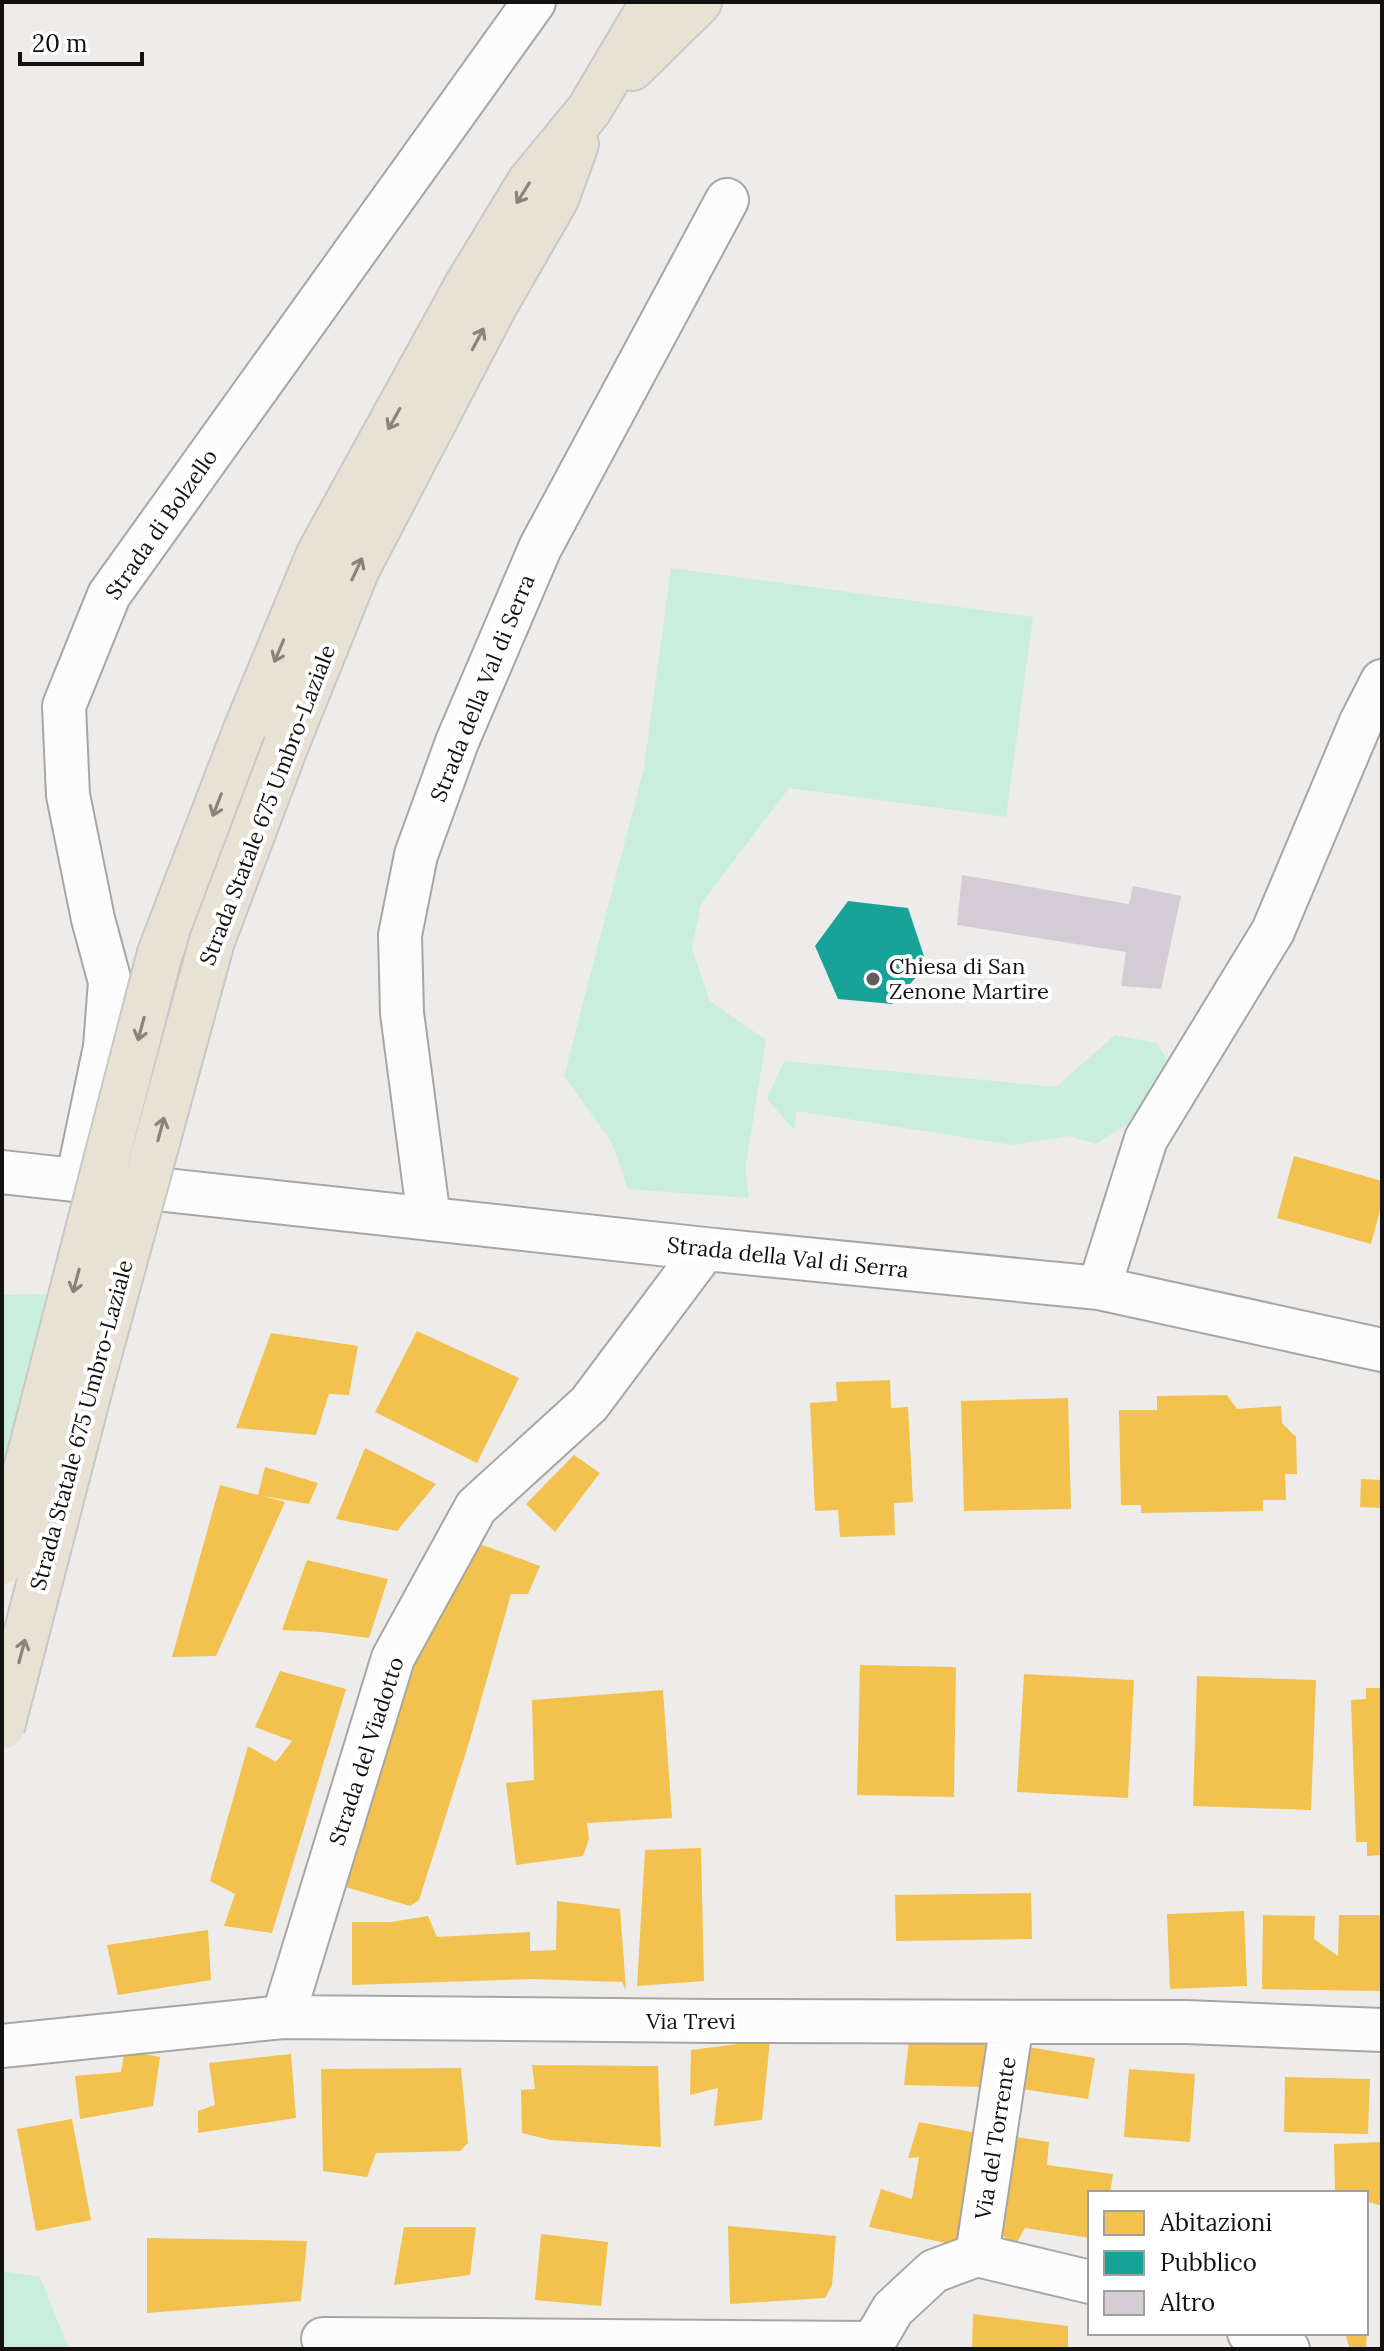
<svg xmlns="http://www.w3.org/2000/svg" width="1384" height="2351" font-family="Lora,serif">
	<rect width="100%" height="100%" fill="#eeecea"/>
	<path fill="#c9eedc" d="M 671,568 L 1033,617 L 1006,817 L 789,788 L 701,904 L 692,949 L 710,1001 L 766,1040 L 745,1170 L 749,1198 L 628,1189 L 611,1141 L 564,1076 L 644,768 Z
		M 1115,1035 L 1157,1043 L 1174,1071 L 1140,1116 L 1096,1144 L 1068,1136 L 1013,1145 L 797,1111 L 794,1130 L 767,1099 L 784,1061 L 1056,1087 Z
		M 53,1294 L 2,1469 L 2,1295 Z
		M 2,2271 L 40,2277 L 69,2349 L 2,2349 Z"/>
	<path fill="#f2c14e" d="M 1294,1156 L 1382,1181 L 1382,1203 L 1371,1244 L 1277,1218 Z
		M 417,1331 L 519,1378 L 477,1463 L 375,1412 Z
		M 271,1333 L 358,1346 L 349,1395 L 329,1394 L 316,1435 L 236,1428 Z
		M 890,1380 L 891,1408 L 908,1407 L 913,1502 L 894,1503 L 895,1535 L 840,1537 L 838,1510 L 815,1511 L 810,1403 L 837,1401 L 836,1382 Z
		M 1227,1395 L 1237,1409 L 1281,1406 L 1282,1423 L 1296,1437 L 1297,1474 L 1285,1474 L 1286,1500 L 1263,1500 L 1263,1511 L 1141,1513 L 1141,1505 L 1121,1505 L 1119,1410 L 1157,1410 L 1157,1396 Z
		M 1068,1398 L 1071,1509 L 964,1511 L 961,1401 Z
		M 365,1448 L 436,1484 L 397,1531 L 336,1519 Z
		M 574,1455 L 600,1473 L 555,1532 L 526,1504 Z
		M 265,1467 L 318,1483 L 309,1504 L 263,1496 L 285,1502 L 216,1656 L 172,1657 L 220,1485 L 258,1495 Z
		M 1361,1479 L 1382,1480 L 1382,1508 L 1360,1507 Z
		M 480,1544 L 540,1566 L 528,1594 L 511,1594 L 468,1746 L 419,1900 L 410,1906 L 339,1885 L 395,1720 L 442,1589 Z
		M 307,1560 L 388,1579 L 369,1638 L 322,1632 L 282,1630 Z
		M 860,1665 L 956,1667 L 954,1797 L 857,1795 Z
		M 280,1671 L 346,1689 L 272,1933 L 224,1926 L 235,1894 L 210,1881 L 248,1746 L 276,1762 L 292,1741 L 255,1727 Z
		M 1024,1674 L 1134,1680 L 1128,1798 L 1017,1792 Z
		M 1197,1676 L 1316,1680 L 1311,1810 L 1193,1806 Z
		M 1366,1688 L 1382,1688 L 1382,1855 L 1367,1856 L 1367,1842 L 1356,1842 L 1351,1700 L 1366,1699 Z
		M 663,1690 L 672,1818 L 587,1823 L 589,1839 L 583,1856 L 516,1865 L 506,1783 L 534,1780 L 532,1700 Z
		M 701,1848 L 704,1981 L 637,1986 L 645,1850 Z
		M 1031,1893 L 1032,1939 L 896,1941 L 895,1895 Z
		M 557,1901 L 620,1909 L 626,1990 L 622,1982 L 532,1979 L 352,1985 L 352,1922 L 391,1922 L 428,1916 L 437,1937 L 530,1932 L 530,1951 L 556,1950 Z
		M 1244,1911 L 1247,1986 L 1170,1989 L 1167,1914 Z
		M 1263,1915 L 1315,1916 L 1314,1939 L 1338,1956 L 1339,1915 L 1382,1915 L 1382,1991 L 1262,1989 Z
		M 208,1930 L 211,1980 L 118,1995 L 107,1945 Z
		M 770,2040 L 762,2120 L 714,2126 L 718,2088 L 690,2095 L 691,2050 Z
		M 909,2040 L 998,2040 L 988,2087 L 904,2085 Z
		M 1028,2047 L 1095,2058 L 1088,2099 L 1022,2089 Z
		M 125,2050 L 160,2057 L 153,2106 L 80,2119 L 75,2076 L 121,2072 Z
		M 291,2054 L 296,2118 L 198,2133 L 198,2111 L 215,2105 L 209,2063 Z
		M 532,2065 L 658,2066 L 661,2147 L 550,2140 L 522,2133 L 521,2090 L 535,2089 Z
		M 461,2068 L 468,2143 L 460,2151 L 376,2153 L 367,2177 L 323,2171 L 321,2069 Z
		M 1129,2069 L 1195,2074 L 1190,2142 L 1124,2137 Z
		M 1285,2077 L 1370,2079 L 1368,2134 L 1284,2132 Z
		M 72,2119 L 91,2220 L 36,2231 L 17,2129 Z
		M 919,2122 L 982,2134 L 965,2247 L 869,2227 L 881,2189 L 912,2199 L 919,2157 L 908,2158 Z
		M 1010,2136 L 1049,2142 L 1047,2165 L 1113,2174 L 1110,2193 L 1090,2193 L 1090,2238 L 1025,2228 L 1016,2244 L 996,2232 Z
		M 1382,2142 L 1382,2206 L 1366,2201 L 1366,2193 L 1335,2192 L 1334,2144 Z
		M 728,2226 L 836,2236 L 832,2285 L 825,2298 L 730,2304 Z
		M 404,2227 L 476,2227 L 470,2275 L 394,2285 Z
		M 541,2234 L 608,2242 L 601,2306 L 535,2300 Z
		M 147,2238 L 307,2241 L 301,2301 L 147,2313 Z
		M 973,2314 L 1068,2326 L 1068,2349 L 972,2349 Z
		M 1345,2333 L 1367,2333 L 1366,2349 L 1350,2349 Z"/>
	<path fill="#17a398" d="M 848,901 L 908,908 L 927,965 L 892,1004 L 838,999 L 815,946 Z"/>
	<path fill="#d4ccd5" d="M 962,875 L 1129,904 L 1133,886 L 1181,896 L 1161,989 L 1121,986 L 1126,952 L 957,925 Z"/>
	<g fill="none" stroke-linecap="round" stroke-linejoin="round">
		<defs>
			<path id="minor" d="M 2,1172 L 705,1249 L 1099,1288 L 1382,1350
				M 77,1181 L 105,1047 L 110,982 L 93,919 L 68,795 L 64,706 L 109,595 L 534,2
				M 429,1219 L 402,1013 L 400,935 L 416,855 L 457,742 L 540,548 L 727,200
				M 1099,1288 L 1146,1139 L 1273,931 L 1361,722 L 1382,681
				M 283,2017 L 393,1658 L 476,1507 L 589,1404 L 705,1249
				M 2,2046 L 283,2017 L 713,2021 L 1186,2022 L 1382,2030
				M 977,2255 L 1012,2022
				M 1249,2333 L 1288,2349
				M 323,2339 L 873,2343
				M 872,2349 L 873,2343 L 893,2309 L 934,2271 L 977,2255 L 1090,2282"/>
			<path id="highway" d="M 632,68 L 699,2
				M 286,745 L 357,569 L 496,303 L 556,199 L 576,144
				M 160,953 L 245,732 L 319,554 L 466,287 L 529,183 L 589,110 L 653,2"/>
		</defs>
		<use href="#minor" stroke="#a7a6a4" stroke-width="46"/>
		<use href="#highway" stroke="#c9c8c8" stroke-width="48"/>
		<use href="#minor" stroke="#fcfcfc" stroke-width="42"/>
		<use href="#highway" stroke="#e8e2d4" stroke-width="44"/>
		<defs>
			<path id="highway-bridge" d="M 2,1562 L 160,953
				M 2,1727 L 92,1380 L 212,941 L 286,745"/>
		</defs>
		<use href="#highway-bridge" stroke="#c9c8c8" stroke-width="48" stroke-linecap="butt"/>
		<use href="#highway-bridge" stroke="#e8e2d4" stroke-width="44"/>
	</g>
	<defs><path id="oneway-shaft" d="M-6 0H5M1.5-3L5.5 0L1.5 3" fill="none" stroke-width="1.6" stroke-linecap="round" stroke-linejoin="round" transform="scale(2)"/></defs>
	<g stroke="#88847c">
		<use href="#oneway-shaft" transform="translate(523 193) rotate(122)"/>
		<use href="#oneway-shaft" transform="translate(478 339) rotate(-62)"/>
		<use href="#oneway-shaft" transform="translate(394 419) rotate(119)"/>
		<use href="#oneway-shaft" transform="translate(357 569) rotate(-65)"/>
		<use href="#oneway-shaft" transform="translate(279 651) rotate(113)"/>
		<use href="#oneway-shaft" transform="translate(217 805) rotate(111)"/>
		<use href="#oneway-shaft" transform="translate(141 1029) rotate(105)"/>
		<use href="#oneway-shaft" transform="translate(161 1129) rotate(-75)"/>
		<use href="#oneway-shaft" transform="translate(76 1281) rotate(105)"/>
		<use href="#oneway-shaft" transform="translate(22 1651) rotate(-75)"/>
	</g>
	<circle fill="#605e5c" stroke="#fff" stroke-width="3" cx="873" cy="979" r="8"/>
	<g text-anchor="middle" stroke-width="8" stroke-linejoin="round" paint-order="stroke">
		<g font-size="22" fill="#131210" stroke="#fff">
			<text transform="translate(161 524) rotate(-55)" y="8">Strada di Bolzello</text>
			<text transform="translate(482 688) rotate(-68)" y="8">Strada della Val di Serra</text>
			<text transform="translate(267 805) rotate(-69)" y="8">Strada Statale 675 Umbro-Laziale</text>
			<text transform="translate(788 1257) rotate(6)" y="8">Strada della Val di Serra</text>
			<text transform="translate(81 1425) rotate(-75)" y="8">Strada Statale 675 Umbro-Laziale</text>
			<text transform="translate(366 1751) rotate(-72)" y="8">Strada del Viadotto</text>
			<text x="691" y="2029">Via Trevi</text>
			<text transform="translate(995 2138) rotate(-81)" y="8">Via del Torrente</text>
		</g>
		<g font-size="22" fill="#131210" stroke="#fff" text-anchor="start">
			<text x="889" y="974">Chiesa di San<tspan x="889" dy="25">Zenone Martire</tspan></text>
		</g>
	</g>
	<rect width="1384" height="2351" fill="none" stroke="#131210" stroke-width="8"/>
	<rect x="1088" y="2191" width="280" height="144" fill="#ffffff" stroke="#a1a09f" stroke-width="2"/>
	<rect x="1104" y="2211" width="40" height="24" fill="#f2c14e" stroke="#a1a09f" stroke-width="2"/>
	<text x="1160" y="2231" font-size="24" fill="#131210">Abitazioni</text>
	<rect x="1104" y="2251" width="40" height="24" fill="#17a398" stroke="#a1a09f" stroke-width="2"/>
	<text x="1160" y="2271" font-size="24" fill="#131210">Pubblico</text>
	<rect x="1104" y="2291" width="40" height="24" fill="#d4ccd5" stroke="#a1a09f" stroke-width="2"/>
	<text x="1160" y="2311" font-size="24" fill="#131210">Altro</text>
	<path d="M20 52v12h122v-12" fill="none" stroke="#131210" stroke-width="4"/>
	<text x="32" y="52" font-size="24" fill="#131210" stroke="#ffffff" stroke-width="6" paint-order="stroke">20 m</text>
</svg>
